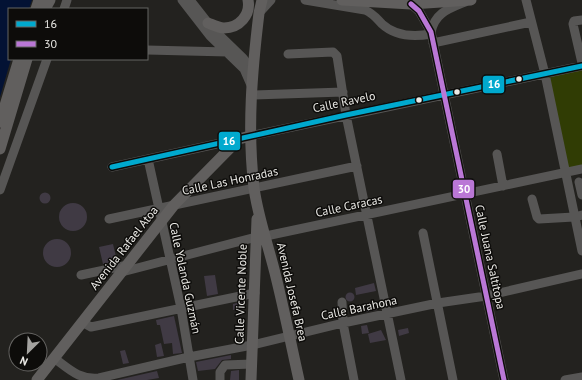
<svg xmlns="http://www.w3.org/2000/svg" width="582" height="380" font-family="'PT Sans',sans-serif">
	<rect width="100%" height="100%" fill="#23221f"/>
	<path fill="#303c04" d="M 582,66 L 582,169 L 565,173 L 545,74 Z"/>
	<path fill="#031234" d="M 0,0 L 32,0 L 29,9 L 9,9 L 9,59 L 11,59 L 0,97 Z"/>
	<path fill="#403a44" d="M39.5 198a5.5 5.5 0 1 1 11 0a5.5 5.5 0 1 1-11 0Z
		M59 217a14 14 0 1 1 28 0a14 14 0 1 1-28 0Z
		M43 253a14 14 0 1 1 28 0a14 14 0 1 1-28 0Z
		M 113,244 L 117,261 L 103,264 L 99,247 Z
		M 215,275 L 218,294 L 207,296 L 204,276 Z
		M 374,283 L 376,291 L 356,295 L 355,288 Z
		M345.5 297a4.5 4.5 0 1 1 9 0a4.5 4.5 0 1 1-9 0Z
		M 245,301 L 244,308 L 233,310 L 233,304 Z
		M 375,301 L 377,310 L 367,312 L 365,304 Z
		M 174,316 L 182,353 L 173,354 L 172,343 L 164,344 L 160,325 L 157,325 L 156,320 Z
		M 367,325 L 369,333 L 362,334 L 361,326 Z
		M 408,328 L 409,333 L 399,336 L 398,330 Z
		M 381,330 L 386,340 L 370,343 L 368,334 Z
		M 161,343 L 164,356 L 157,357 L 155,345 Z
		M 125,350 L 129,363 L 123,364 L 120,351 Z
		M 231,355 L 231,359 L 222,360 L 215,369 L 198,371 L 196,362 Z
		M 239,370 L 239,380 L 230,380 L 231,371 Z
		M 157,371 L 159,378 L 147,380 L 117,380 Z"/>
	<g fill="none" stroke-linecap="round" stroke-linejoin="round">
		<path stroke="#575655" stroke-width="9" d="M 182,0 L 210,36 L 244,69 L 251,85
			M 190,0 L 212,28 L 243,58 L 253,71
			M 305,0 L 365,10 C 374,14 376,18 382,24 C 396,37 414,37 431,34
			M 526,0 L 545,74 L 582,251
			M 411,4 L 419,11 L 431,32 L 504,380
			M 64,9 L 67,0
			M 260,12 L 271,0
			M 582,20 L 574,21 L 573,24 L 582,63
			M 431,32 C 435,13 448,9 465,2
			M 433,43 L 531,22
			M 147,50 L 228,52
			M 288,54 L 333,52 L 337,56 L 346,115 L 401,380
			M 251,95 L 343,92
			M 250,136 L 582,66
			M 497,154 L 503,186
			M 148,159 L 181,308 L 193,380
			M 112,167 L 239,139
			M 579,182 L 582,195
			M 0,190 L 47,59
			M 532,199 L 537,217 L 539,219 L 574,217 L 582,215
			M 109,219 L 357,166
			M 423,233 L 453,380
			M 122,272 L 256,237 L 266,236 L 582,169
			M 81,275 L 128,265
			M 342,302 L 343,323 L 354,380
			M 82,322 L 91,327 L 255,293
			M 54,358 C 69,369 79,380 99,378 L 189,357 L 252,345 L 343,323 L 438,303 L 486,296 L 582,274
			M 220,380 L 220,372 L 225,365 L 252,364
			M 565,380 L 582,377"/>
		<path stroke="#615f5e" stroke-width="11" d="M 262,0 L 259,13 C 252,71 247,129 254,188 C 258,217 268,245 275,273 C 284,309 291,344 299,380
			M 342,0 L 411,4 L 471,0
			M 36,9 L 39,0
			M 45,9 L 50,0
			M 208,23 C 213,25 219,28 224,28 C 239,28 251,15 248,0
			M 0,122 L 19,59
			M 0,149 L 27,59
			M 37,380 L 174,205 L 239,139 L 250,136
			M 251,380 L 257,219"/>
		<defs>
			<path id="bus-1" d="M 112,167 L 346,115 L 582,66"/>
			<path id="bus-2" d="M 411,4 L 419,11 L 431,32 L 504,380"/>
		</defs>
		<use href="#bus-1" stroke="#0d0c0a" stroke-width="8"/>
		<use href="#bus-2" stroke="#0d0c0a" stroke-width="8"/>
		<use href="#bus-1" stroke="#00a9ce" stroke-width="5"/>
		<use href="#bus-2" stroke="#ba77d6" stroke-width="5"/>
	</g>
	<g fill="#eae9e5" stroke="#0d0c0a" stroke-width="1.5">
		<circle cx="519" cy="79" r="3.5"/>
		<circle cx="457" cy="92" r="3.5"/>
		<circle cx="419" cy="100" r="3.5"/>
	</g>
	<g text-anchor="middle" stroke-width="3" stroke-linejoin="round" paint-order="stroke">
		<g font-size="12" fill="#eae9e5" stroke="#0d0c0a">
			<text transform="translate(344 102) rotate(-12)" y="4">Calle Ravelo</text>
			<text transform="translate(230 181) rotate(-12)" y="4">Calle Las Honradas</text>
			<text transform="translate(349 206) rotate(-12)" y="4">Calle Caracas</text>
			<text transform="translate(124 248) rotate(-52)" y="4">Avenida Rafael Atoa</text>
			<text transform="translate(490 257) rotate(78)" y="4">Calle Juana Saltitopa</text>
			<text transform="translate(185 278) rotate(78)" y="4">Calle Yolanda Guzmán</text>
			<text transform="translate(292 292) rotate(77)" y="4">Avenida Josefa Brea</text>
			<text transform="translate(241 294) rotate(-88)" y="4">Calle Vicente Noble</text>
			<text transform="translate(359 308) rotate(-12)" y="4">Calle Barahona</text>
		</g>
	</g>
	<g stroke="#0d0c0a" stroke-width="1.5">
		<rect x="482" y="75" width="23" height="19" rx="4" fill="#00a9ce"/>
		<rect x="218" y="131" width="23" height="20" rx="4" fill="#00a9ce"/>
		<rect x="452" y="179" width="23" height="20" rx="4" fill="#ba77d6"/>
	</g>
	<g font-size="11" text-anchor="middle" font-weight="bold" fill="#fff">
		<text x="494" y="88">16</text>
		<text x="229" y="145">16</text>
		<text x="464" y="193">30</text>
	</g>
	<rect x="8" y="8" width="140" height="52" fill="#0d0c0a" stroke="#656462"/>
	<rect x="16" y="21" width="20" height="6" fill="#00a9ce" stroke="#656462"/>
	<text x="44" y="28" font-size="12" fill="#eae9e5">16</text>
	<rect x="16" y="41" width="20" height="6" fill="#ba77d6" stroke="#656462"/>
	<text x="44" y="48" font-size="12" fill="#eae9e5">30</text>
	<g transform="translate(28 352) rotate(204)"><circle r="19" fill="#0d0c0a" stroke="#656462"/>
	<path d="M0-3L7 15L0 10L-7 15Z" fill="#a4a3a0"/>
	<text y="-6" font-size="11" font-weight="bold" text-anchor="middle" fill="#eae9e5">N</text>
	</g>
</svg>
